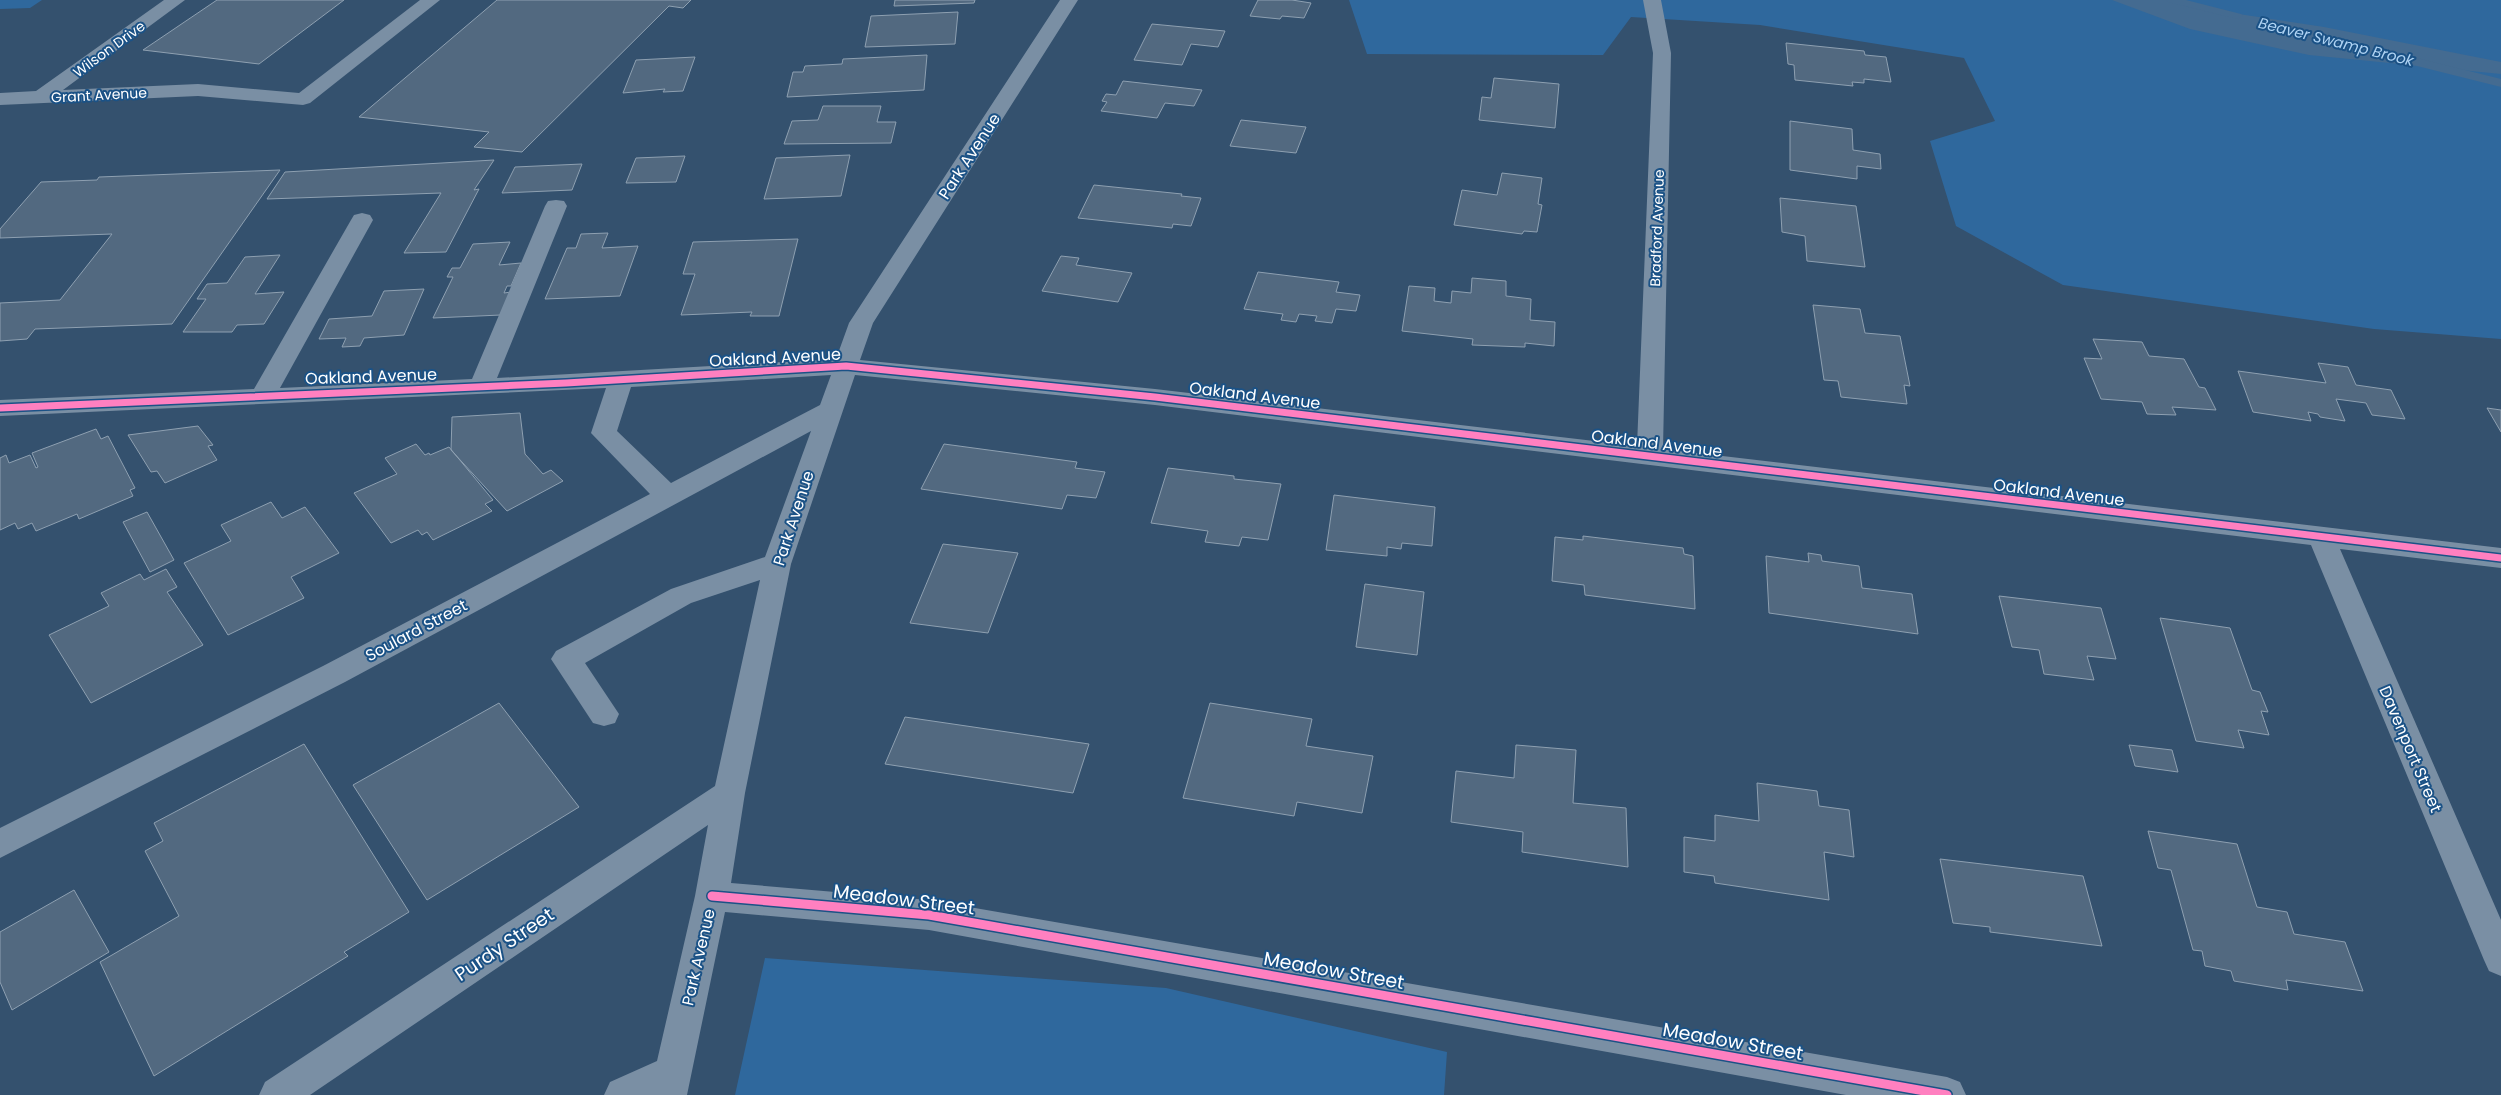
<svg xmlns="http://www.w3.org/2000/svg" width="2501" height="1095" font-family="Poppins,sans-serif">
	<rect width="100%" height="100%" fill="#34516e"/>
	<path fill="#2f689d" d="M 0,0 L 42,0 L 30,8 L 0,9 Z
		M 1349,0 L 2501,0 L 2501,339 L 2374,329 L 2063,285 L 1956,226 L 1930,141 L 1995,121 L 1964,58 L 1760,25 L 1631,17 L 1603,55 L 1367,54 Z
		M 765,958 L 1166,988 L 1447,1052 L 1444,1095 L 735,1095 Z"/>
	<path fill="#446b91" d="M 2112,0 L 2171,0 L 2186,6 L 2324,27 L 2501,62 L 2501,74 L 2309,55 L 2190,29 Z"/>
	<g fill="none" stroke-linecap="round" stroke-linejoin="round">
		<path fill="#446b91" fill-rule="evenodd" d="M 2166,0 L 2186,0 L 2241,14 L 2243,16 L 2237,19 L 2168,2 Z
			M 2417,58 L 2501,79 L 2501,87 L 2413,65 L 2411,62 Z"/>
	</g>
	<path fill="#526980" stroke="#8ea0b1" d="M 217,0 L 344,0 L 259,64 L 143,50 Z
		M 497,0 L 691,0 L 683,8 L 669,6 L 522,152 L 474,147 L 489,132 L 359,117 Z
		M 895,0 L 975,0 L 974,3 L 894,6 Z
		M 1258,0 L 1292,0 L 1311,3 L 1304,18 L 1282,16 L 1280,19 L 1250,16 Z
		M 958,12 L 955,44 L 865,47 L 871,16 Z
		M 1152,24 L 1225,31 L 1218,47 L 1191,44 L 1182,65 L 1134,60 Z
		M 1786,43 L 1864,51 L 1865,55 L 1886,57 L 1891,82 L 1864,79 L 1864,83 L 1852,82 L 1853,86 L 1795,80 L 1794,65 L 1788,64 Z
		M 927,55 L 924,90 L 787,97 L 793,72 L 803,72 L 805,66 L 842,64 L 843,59 Z
		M 695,57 L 683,91 L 663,92 L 665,89 L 623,93 L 636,60 Z
		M 1494,78 L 1559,84 L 1555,128 L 1479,120 L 1482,97 L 1491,98 Z
		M 1123,81 L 1202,90 L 1194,106 L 1165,103 L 1157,118 L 1101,111 L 1107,102 L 1102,101 L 1106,94 L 1116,95 Z
		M 823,106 L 881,106 L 877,122 L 896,122 L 891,143 L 784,144 L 792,121 L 818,120 Z
		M 1241,120 L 1306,127 L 1296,153 L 1230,146 Z
		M 1790,121 L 1852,129 L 1853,150 L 1880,154 L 1881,169 L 1857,166 L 1857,179 L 1790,170 Z
		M 850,155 L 841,196 L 764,199 L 776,158 Z
		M 685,156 L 676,182 L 626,183 L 636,158 Z
		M 494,160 L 474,190 L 479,189 L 446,252 L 404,253 L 441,193 L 267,199 L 285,172 Z
		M 582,164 L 572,190 L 502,193 L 515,167 Z
		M 280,170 L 172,324 L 35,329 L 27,339 L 0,341 L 0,303 L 60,300 L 112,234 L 0,238 L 0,229 L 41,182 L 97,180 L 99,177 Z
		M 1502,173 L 1542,178 L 1538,204 L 1542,205 L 1537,232 L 1524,231 L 1522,234 L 1454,225 L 1462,190 L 1497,195 Z
		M 1094,185 L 1182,194 L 1181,196 L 1201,198 L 1191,226 L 1173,224 L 1172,228 L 1078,218 Z
		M 1780,198 L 1856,206 L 1865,267 L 1807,261 L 1805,236 L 1782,232 Z
		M 608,233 L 602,248 L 638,246 L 620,296 L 545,299 L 567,248 L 576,248 L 581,234 Z
		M 798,239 L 779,316 L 750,316 L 752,312 L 681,315 L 695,274 L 683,274 L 693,242 Z
		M 510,242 L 499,265 L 521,263 L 511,286 L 507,286 L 504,293 L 511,292 L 501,315 L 433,318 L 453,277 L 447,277 L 452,268 L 460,268 L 473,244 Z
		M 280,255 L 255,294 L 284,292 L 264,324 L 237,325 L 232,332 L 183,332 L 206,299 L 197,299 L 207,284 L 227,283 L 245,257 Z
		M 1061,256 L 1079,258 L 1076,265 L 1132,273 L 1118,302 L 1042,291 Z
		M 1258,272 L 1339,282 L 1336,292 L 1360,295 L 1356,311 L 1336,309 L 1332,323 L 1315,321 L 1317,316 L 1299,314 L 1296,322 L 1281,320 L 1283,314 L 1244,309 Z
		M 1472,278 L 1506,281 L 1506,296 L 1531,299 L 1530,320 L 1555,322 L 1554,346 L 1525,343 L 1525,347 L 1472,345 L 1473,339 L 1402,331 L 1409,286 L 1435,288 L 1434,301 L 1451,303 L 1452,291 L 1471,293 Z
		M 424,289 L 404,335 L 364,338 L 360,346 L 342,347 L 346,338 L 319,339 L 329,319 L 372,316 L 384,291 Z
		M 1813,305 L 1860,309 L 1865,333 L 1900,336 L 1910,386 L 1904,385 L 1907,404 L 1841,397 L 1838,381 L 1824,380 Z
		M 2093,339 L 2142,342 L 2149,356 L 2184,359 L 2199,387 L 2205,388 L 2216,410 L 2172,407 L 2176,415 L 2147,414 L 2142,402 L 2101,399 L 2084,358 L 2102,359 Z
		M 2318,363 L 2348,367 L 2356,385 L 2391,390 L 2405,419 L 2372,415 L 2366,403 L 2336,399 L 2345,421 L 2320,417 L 2318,414 L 2308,412 L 2311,421 L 2253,412 L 2238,371 L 2326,383 Z
		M 2487,408 L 2501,410 L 2501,432 Z
		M 520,413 L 525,454 L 543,474 L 551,470 L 563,481 L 507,511 L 451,450 L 452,417 Z
		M 198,426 L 213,445 L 208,446 L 217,460 L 165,483 L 157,471 L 151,472 L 128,435 Z
		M 96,429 L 101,439 L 108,436 L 135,488 L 130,490 L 133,496 L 79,519 L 77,514 L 36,531 L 32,523 L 18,529 L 15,523 L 0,530 L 0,458 L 6,455 L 9,463 L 30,455 L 36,468 L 38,467 L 32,453 Z
		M 416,444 L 425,455 L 429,453 L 430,455 L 449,447 L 493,500 L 485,504 L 492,511 L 433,540 L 427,532 L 422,535 L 418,530 L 391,543 L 354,493 L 397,474 L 385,458 Z
		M 944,444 L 1077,462 L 1075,468 L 1105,472 L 1096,498 L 1067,495 L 1062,509 L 921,489 Z
		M 1168,468 L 1234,476 L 1234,479 L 1281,484 L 1268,540 L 1242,537 L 1239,546 L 1205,542 L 1208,531 L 1151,523 Z
		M 1334,495 L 1435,507 L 1432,546 L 1402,543 L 1401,549 L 1387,547 L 1387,556 L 1326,550 Z
		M 271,502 L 282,518 L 305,507 L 339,553 L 291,577 L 304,598 L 228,635 L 184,563 L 231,541 L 221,525 Z
		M 147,512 L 174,560 L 150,572 L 123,522 Z
		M 1583,536 L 1683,548 L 1684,554 L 1693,556 L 1695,609 L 1585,595 L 1584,585 L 1552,581 L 1555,537 L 1583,540 Z
		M 943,544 L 1018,553 L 988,633 L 910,623 Z
		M 1808,553 L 1821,555 L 1822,561 L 1859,566 L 1862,588 L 1912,594 L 1918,634 L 1769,613 L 1766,556 L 1809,562 Z
		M 166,569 L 177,587 L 167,592 L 203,645 L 91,703 L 49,635 L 109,606 L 101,593 L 140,574 L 144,580 Z
		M 1365,584 L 1424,592 L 1417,655 L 1356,647 Z
		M 1999,596 L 2101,608 L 2116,659 L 2087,656 L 2094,680 L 2044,674 L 2039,650 L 2012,647 Z
		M 2160,618 L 2230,628 L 2252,690 L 2260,692 L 2268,712 L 2261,711 L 2269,735 L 2238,730 L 2244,748 L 2196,741 Z
		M 499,703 L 579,807 L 427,900 L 353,785 Z
		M 1210,703 L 1312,719 L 1306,746 L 1373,756 L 1362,813 L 1297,802 L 1294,816 L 1183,798 Z
		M 905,717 L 1089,744 L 1073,793 L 885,764 Z
		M 304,744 L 409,912 L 344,952 L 348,956 L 154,1076 L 100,962 L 179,916 L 145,851 L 163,841 L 154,823 Z
		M 1516,745 L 1576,750 L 1573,803 L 1626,808 L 1628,867 L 1522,852 L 1523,832 L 1451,822 L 1456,771 L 1514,778 Z
		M 2129,745 L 2172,750 L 2178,772 L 2135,766 Z
		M 1757,783 L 1817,791 L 1819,806 L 1849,810 L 1854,857 L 1824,852 L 1829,900 L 1715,883 L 1714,876 L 1684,872 L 1684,837 L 1715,841 L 1715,815 L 1759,821 Z
		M 2148,831 L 2237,844 L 2257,907 L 2287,912 L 2294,934 L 2345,942 L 2363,991 L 2286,980 L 2288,990 L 2234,981 L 2231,971 L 2205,966 L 2202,951 L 2193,950 L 2171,870 L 2158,868 Z
		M 1940,859 L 2083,876 L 2102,946 L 1990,932 L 1990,927 L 1953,923 Z
		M 74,890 L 109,952 L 12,1010 L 0,982 L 0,932 Z"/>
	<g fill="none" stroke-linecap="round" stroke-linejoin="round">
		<path fill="#7a8fa4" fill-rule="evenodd" d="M 164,0 L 185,0 L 63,90 L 198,84 L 299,93 L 420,0 L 440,0 L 310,103 L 303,105 L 198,96 L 0,105 L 0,93 L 36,91 Z
			M 1060,0 L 1078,0 L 873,323 L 860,360 L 1155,389 L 1637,446 L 1653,53 L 1643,0 L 1661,0 L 1671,53 L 1663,449 L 2501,548 L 2501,568 L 2340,549 L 2501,920 L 2501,976 L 2489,971 L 2484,960 L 2311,545 L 1155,405 L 855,375 L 791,564 L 745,793 L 731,883 L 929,900 L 1947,1077 L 1960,1082 L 1966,1095 L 1846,1095 L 929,930 L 725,912 L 687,1095 L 604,1095 L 610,1082 L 657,1061 L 695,896 L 708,825 L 310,1095 L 259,1095 L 265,1082 L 715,786 L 760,580 L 691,603 L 585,663 L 619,714 L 615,723 L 604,726 L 593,723 L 551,659 L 556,651 L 671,589 L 765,557 L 811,431 L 345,682 L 0,858 L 0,828 L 323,666 L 650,494 L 591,433 L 606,388 L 0,416 L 0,400 L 254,389 L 351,220 L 354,215 L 362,213 L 370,215 L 373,220 L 280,388 L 472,379 L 545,206 L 548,201 L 556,200 L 564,201 L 567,206 L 497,378 L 836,359 L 849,323 ZM 831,375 L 820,405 L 671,483 L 617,431 L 631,387 Z"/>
		<defs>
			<path id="cycleway-far1" d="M 0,408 L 566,383 L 846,366 L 1155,397 L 2501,558"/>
			<path id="cycleway" d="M 712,896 L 929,915 L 1947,1095"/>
		</defs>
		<use href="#cycleway-far1" stroke="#1b5286" stroke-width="10"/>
		<use href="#cycleway" stroke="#1b5286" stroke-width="12"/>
		<use href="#cycleway-far1" stroke="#ff80c0" stroke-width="7"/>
		<use href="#cycleway" stroke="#ff80c0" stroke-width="9"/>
	</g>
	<g text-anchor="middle" stroke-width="4" stroke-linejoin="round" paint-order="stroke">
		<g font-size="14" fill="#fff" stroke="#1b5286">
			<text transform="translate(109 49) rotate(-36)" y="5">Wilson Drive</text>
			<text transform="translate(99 95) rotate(-3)" y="5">Grant Avenue</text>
			<text transform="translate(1657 228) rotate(-88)" y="5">Bradford Avenue</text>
		</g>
		<g font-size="15" font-style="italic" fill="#afd3f3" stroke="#1b5286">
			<text transform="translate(2336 42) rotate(14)" y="5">Beaver Swamp Brook</text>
		</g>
		<g font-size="16" fill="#fff" stroke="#1b5286">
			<text transform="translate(969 156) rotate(-57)" y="6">Park Avenue</text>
			<text transform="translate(775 357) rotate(-3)" y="6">Oakland Avenue</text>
			<text transform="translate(371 376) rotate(-2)" y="6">Oakland Avenue</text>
			<text transform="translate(1255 395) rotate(7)" y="6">Oakland Avenue</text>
			<text transform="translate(1657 443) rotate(7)" y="6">Oakland Avenue</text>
			<text transform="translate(2059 492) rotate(7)" y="6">Oakland Avenue</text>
			<text transform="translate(793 518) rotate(-72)" y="6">Park Avenue</text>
			<text transform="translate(416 630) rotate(-28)" y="6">Soulard Street</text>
			<text transform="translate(2411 749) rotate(67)" y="6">Davenport Street</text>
			<text transform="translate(698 957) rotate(-77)" y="6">Park Avenue</text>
		</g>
		<g font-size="19" fill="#fff" stroke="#1b5286">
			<text transform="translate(904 899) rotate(7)" y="7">Meadow Street</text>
			<text transform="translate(504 944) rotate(-34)" y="7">Purdy Street</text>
			<text transform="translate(1334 970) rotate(10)" y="7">Meadow Street</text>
			<text transform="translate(1733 1041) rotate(10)" y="7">Meadow Street</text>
		</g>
	</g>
</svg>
